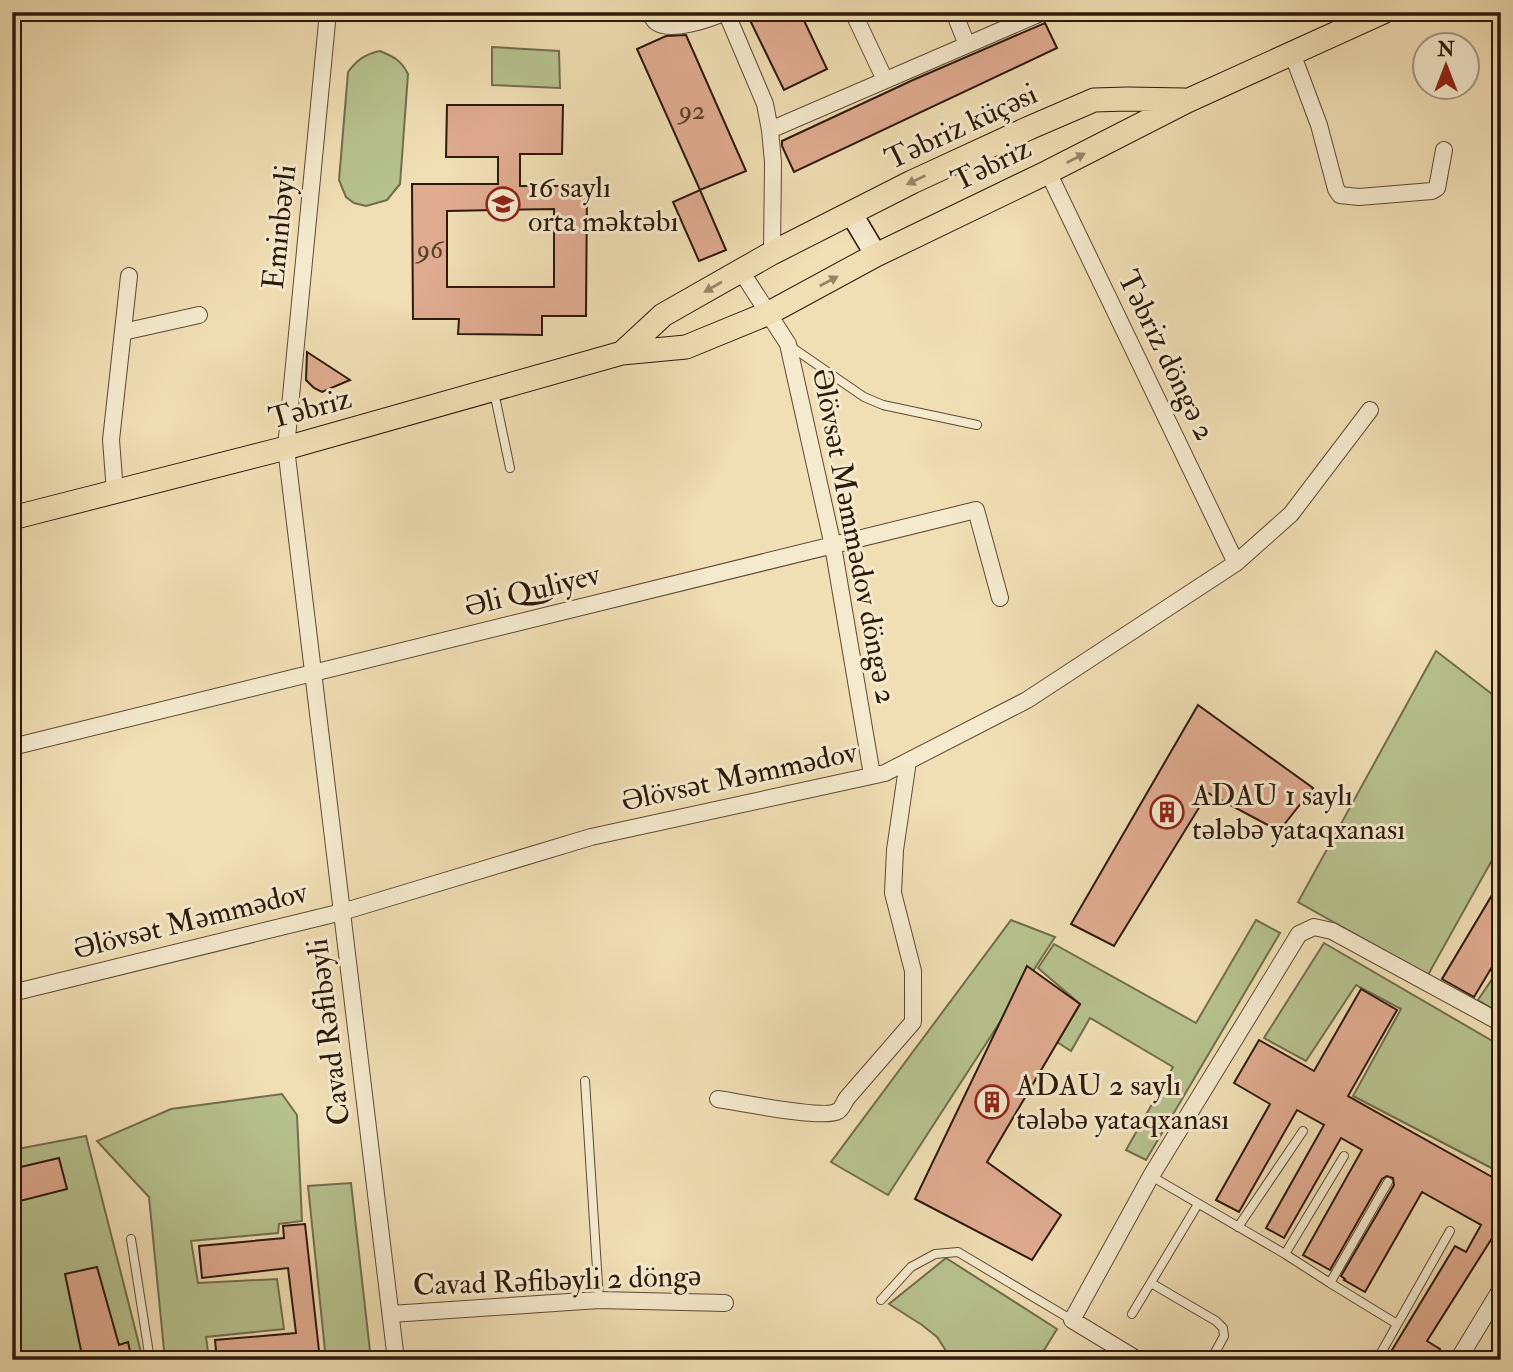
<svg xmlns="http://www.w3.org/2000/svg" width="1513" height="1372" font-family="'IM FELL Double Pica',serif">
	<rect width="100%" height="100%" fill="#f0deb4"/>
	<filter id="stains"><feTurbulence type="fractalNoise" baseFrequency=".00286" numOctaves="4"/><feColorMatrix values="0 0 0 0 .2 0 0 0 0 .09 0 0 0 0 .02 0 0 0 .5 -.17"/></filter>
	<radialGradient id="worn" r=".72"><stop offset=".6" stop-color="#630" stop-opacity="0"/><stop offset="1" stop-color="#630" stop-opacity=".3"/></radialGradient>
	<path fill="#b7c28f" stroke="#726e4c" stroke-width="2" d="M 492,47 L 559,51 L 560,88 L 492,85 Z
		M 380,51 C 394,57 401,60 408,74 L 400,184 L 387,200 L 366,206 L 354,203 L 346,197 L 339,180 L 348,72 C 357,60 365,54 380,51 Z
		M 1436,651 L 1501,701 L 1501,844 L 1428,975 L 1298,902 Z
		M 1011,920 L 1055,937 L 888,1195 L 831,1162 Z
		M 1256,920 L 1280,933 L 1146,1160 L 1126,1150 L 1173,1067 L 1090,1018 L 1071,1051 L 1057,1042 L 1080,1004 L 1038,968 L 1054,944 L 1196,1023 Z
		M 1324,943 L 1501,1046 L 1501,1173 L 1353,1096 L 1401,1009 L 1356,985 L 1306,1061 L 1264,1038 Z
		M 1501,966 L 1501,1014 L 1478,1000 Z
		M 282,1094 L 297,1115 L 302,1221 L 279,1224 L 278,1233 L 191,1241 L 198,1283 L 277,1279 L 284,1329 L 206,1337 L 209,1360 L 165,1360 L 149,1197 L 97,1141 L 171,1109 Z
		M 86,1136 L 143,1360 L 12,1360 L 12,1150 Z
		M 351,1183 L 371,1360 L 326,1360 L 308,1186 Z
		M 946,1258 L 1057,1329 L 1038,1360 L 952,1360 L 937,1337 L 922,1325 L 889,1304 Z"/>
	<path fill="#e0ab91" stroke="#2d190a" stroke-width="2" fill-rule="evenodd" d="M 746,12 L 800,12 L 827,69 L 784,90 Z
		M 1045,23 L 1057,48 L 794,172 L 782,146 L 782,141 L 913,80 Z
		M 686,35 L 746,171 L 700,190 L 637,49 L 666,36 Z
		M 447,105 L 563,105 L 562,154 L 520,154 L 520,186 L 587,186 L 586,316 L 542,316 L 542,335 L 458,334 L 459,319 L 413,319 L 412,184 L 498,184 L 498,157 L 446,157 ZM 554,209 L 554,287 L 447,287 L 447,211 Z
		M 700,190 L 726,250 L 699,261 L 673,202 Z
		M 307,352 L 350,380 L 322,392 L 314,388 L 306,380 Z
		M 1198,705 L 1313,788 L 1279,831 L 1208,793 L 1114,946 L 1071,924 Z
		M 1501,880 L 1501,952 L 1474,997 L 1442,979 Z
		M 1027,966 L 1080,1004 L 987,1162 L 1061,1215 L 1032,1260 L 915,1199 Z
		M 1361,989 L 1397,1010 L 1348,1096 L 1501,1182 L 1501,1224 L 1427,1341 L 1440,1349 L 1433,1360 L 1386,1360 L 1455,1246 L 1466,1252 L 1481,1225 L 1422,1192 L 1365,1292 L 1344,1280 L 1345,1279 L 1341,1276 L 1394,1185 L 1393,1178 L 1387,1176 L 1382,1179 L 1330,1270 L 1303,1255 L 1362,1150 L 1341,1138 L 1284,1238 L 1266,1228 L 1324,1125 L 1297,1110 L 1239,1212 L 1216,1200 L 1270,1104 L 1234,1083 L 1259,1040 L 1314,1071 Z
		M 59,1158 L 67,1189 L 12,1203 L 12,1169 Z
		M 305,1224 L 320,1360 L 217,1360 L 215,1340 L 296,1333 L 288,1268 L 202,1278 L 199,1246 L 284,1238 L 283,1226 Z
		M 97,1267 L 119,1345 L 128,1342 L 132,1360 L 83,1360 L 65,1274 Z"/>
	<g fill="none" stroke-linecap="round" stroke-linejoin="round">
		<defs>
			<path id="service" d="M 790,346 L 864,397 L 883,405 L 977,425
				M 494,392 L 510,468
				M 585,1081 L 599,1300
				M 1151,1176 L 1285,1254 L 1330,1283 L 1397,1324
				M 1238,1227 L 1303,1131
				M 131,1239 L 150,1360
				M 1285,1254 L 1344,1156
				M 1151,1283 L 1216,1321 L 1223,1328 L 1224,1336 L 1211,1360
				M 1330,1283 L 1388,1182
				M 881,1300 L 911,1267 L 935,1254 L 958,1252 L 1072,1320
				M 1132,1314 L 1198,1204
				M 1377,1360 L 1450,1231"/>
			<path id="minor" d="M 328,12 L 286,448 L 396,1360
				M 650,12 C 652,16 653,20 656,22 C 670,33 710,19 725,12
				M 726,12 L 765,104 L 770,130 L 773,162 L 772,253
				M 853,12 L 885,80
				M 967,45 L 1043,12
				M 1292,53 L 1319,125 L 1336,189 L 1340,195 L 1359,197 L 1432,191 L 1437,188 L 1444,150
				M 770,130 L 967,45 L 954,12
				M 1048,172 L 1236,563
				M 741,271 L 788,344 L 833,546 L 872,775
				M 123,332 L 199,315
				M 115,492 L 111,440 L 129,276
				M 12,747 L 976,510 L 1000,598
				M 12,993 L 342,912 L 591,837 L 885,773 L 1027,700 L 1236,563 L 1291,514 L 1370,410
				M 718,1099 C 738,1102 825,1120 838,1111 C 842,1109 844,1102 847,1098 L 913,1022 L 913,971 L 893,893 L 895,850 L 908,761
				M 391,1314 L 599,1300 L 725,1303
				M 1138,1360 L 1072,1320 L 1151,1176 L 1299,934 L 1314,927 L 1332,931 L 1501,1023
				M 1458,1360 L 1501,1289"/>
			<path id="secondary" d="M 851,213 L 876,255"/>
			<path id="primary" d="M 622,353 L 663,315 L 772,253 L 912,182 L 1029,128 L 1094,100 L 1128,99 L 1184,100
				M 12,518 L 286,448 L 622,353 L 686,347 L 769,313 L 876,255 L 1048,172 L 1187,101 L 1383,12"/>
		</defs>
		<use href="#service" stroke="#5e4a34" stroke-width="10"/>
		<use href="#minor" stroke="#5e4a34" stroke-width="18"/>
		<use href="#secondary" stroke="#2d190a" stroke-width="24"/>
		<use href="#primary" stroke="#2d190a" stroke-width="25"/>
		<use href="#service" stroke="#f5eace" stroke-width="8"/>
		<use href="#minor" stroke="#f5eace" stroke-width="16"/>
		<use href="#secondary" stroke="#f5eace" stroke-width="21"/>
		<use href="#primary" stroke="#f0deb4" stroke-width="23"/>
	</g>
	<defs><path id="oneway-solid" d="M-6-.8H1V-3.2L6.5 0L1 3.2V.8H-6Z" transform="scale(1.75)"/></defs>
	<g fill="#988568">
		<use href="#oneway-solid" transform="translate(1076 158) rotate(-27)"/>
		<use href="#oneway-solid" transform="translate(916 180) rotate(154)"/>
		<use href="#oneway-solid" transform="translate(829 281) rotate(-28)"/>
		<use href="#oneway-solid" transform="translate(713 287) rotate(150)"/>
	</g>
	<defs>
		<symbol id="school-ring" viewBox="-11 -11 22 22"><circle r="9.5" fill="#f5eace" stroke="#8f2418" stroke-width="1.5"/><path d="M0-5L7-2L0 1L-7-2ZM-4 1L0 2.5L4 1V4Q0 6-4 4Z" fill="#8f2418"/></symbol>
		<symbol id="building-ring" viewBox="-11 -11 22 22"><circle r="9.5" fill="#f5eace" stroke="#8f2418" stroke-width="1.5"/><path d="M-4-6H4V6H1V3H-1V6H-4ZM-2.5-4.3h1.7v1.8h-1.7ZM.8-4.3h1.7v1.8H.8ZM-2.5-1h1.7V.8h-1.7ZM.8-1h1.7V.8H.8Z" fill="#8f2418"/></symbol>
	</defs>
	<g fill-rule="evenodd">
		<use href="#school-ring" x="484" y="185" width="38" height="38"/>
		<use href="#building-ring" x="1148" y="793" width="38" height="38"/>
		<use href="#building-ring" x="973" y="1083" width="38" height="38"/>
	</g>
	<g text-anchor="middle" stroke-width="6" stroke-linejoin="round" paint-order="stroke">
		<g font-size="26" fill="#5a3e2c">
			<text x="692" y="119">92</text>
			<text x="430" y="258">96</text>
		</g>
		<g font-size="30" fill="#2d190a" stroke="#f5eace">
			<text transform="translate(961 126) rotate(-25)" y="10">Təbriz küçəsi</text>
			<text transform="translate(991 164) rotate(-26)" y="10">Təbriz</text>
			<text transform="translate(279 227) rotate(-84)" y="10">Eminbəyli</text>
			<text transform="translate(1167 355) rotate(64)" y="10">Təbriz döngə 2</text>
			<text transform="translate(310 408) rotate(-15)" y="10">Təbriz</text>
			<text transform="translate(855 536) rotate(79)" y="10">Əlövsət Məmmədov döngə 2</text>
			<text transform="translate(532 590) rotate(-14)" y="10">Əli Quliyev</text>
			<text transform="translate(739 776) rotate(-12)" y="10">Əlövsət Məmmədov</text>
			<text transform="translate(190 920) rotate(-14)" y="10">Əlövsət Məmmədov</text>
			<text transform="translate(328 1032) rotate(-97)" y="10">Cavad Rəfibəyli</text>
			<text transform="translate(557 1280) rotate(-2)" y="10">Cavad Rəfibəyli 2 döngə</text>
		</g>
		<g font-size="30" fill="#2d190a" stroke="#f5eace" text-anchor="start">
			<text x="528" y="197">16 saylı<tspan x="528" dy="34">orta məktəbı</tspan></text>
			<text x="1192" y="805">ADAU 1 saylı<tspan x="1192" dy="34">tələbə yataqxanası</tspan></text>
			<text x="1016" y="1095">ADAU 2 saylı<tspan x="1016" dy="34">tələbə yataqxanası</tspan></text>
		</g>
	</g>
	<rect width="1513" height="1372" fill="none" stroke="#f0deb4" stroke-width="42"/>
	<rect x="14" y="14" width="1485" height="1344" fill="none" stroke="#2d190a" stroke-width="3.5"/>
	<rect x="21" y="21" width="1471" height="1330" fill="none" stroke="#2d190a" stroke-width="2"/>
	<g transform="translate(1446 66)"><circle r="33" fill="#f5eace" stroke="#a59680" stroke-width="2"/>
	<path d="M0-5L12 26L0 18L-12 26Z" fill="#8f2418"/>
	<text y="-10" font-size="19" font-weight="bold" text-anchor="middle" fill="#2d190a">N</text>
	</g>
	<rect width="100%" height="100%" filter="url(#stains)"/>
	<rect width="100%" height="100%" fill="url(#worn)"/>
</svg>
